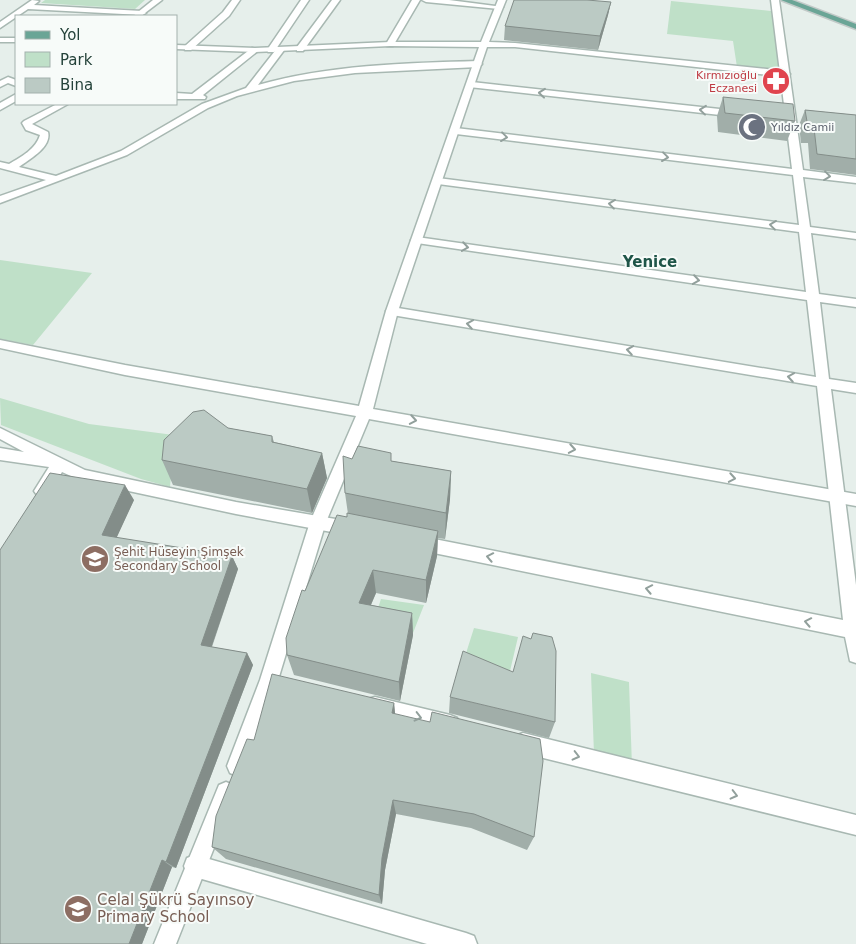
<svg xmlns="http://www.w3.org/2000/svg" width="856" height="944" font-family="'DejaVu Sans',sans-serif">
	<rect width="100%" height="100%" fill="#e6efeb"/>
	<path fill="#bfe0c8" d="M 45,0 L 145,0 L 135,9 L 41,3 Z
		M 671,1 L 771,11 L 782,71 L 737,67 L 733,41 L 667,34 Z
		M 0,260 L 92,273 L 33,345 L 0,339 Z
		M 0,398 L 89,424 L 197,438 L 172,464 L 170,487 L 141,479 L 1,425 Z
		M 381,599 L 424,605 L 413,633 L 373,623 Z
		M 474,628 L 518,637 L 506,688 L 461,669 Z
		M 591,673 L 629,682 L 632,766 L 594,754 Z"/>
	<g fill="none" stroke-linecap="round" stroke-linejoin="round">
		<defs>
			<path id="minor" d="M 32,0 L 39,1 L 34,5 L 142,11 L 146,13 L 142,15 L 28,9 L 0,28 L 0,22 Z
				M 232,0 L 240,0 L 229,16 L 191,50 L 185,50 L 185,46 L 223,12 Z
				M 301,0 L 309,0 L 274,52 L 268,52 L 267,50 Z
				M 332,0 L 340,0 L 303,51 L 297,51 L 297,47 Z
				M 412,0 L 420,0 L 393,46 L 387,46 L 386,44 Z
				M 422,0 L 449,0 L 503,7 L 499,9 L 426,2 Z
				M 771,0 L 779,0 L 803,170 L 856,177 L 856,183 L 803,177 L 810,227 L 856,233 L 856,239 L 811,233 L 819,294 L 856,299 L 856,307 L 820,302 L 829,379 L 856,383 L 856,393 L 831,389 L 856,585 L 856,663 L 850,661 L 845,637 L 419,550 L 413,548 L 411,543 L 413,538 L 419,536 L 843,620 L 817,386 L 392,315 L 386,311 L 392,307 L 816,377 L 807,300 L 417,243 L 411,240 L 417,237 L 806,292 L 799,232 L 438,184 L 433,181 L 438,178 L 799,225 L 793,175 L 456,134 L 451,131 L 456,128 L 792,169 Z
				M 278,47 L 285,49 L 258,85 C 329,65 404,63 478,61 L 482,64 L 478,67 L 355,73 L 294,81 L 237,96 L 208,108 L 127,155 L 0,203 L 0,196 L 46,180 L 0,168 L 0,162 L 9,164 C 21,157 36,149 40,135 L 26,130 L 22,123 L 24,121 L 57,104 L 68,104 L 32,124 L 48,132 C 52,147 30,159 19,167 L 56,176 L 121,151 L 202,104 L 246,88 Z
				M 252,48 L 259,50 L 203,95 L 206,97 L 205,99 L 176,99 L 176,93 L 192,94 Z
				M 8,77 L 16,80 L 16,86 L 8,83 L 0,87 L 0,81 Z
				M 472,82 L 738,111 L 743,114 L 738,117 L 469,87 L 469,83 Z
				M 16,94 L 16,101 L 0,110 L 0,103 Z
				M 0,428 L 85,470 L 236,502 L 353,522 L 359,524 L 361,529 L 359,534 L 353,536 L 236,514 L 82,481 L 62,472 C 56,482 50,500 37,495 L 34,491 L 49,467 L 0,460 L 0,448 L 24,452 L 0,439 Z
				M 375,697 L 450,715 L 457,718 L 460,725 L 457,732 L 450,735 L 375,715 L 368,713 L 366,706 L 368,699 Z
				M 523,733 L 856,815 L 856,835 L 523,753 L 516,750 L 513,743 L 516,736 Z
				M 195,855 L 466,933 L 474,936 L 477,944 L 427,944 L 195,877 L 187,874 L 184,866 L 187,858 Z"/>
			<path id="tertiary" d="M 153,0 L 162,0 L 141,16 L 133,16 Z
				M 498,0 L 506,0 L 489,42 L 515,43 L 786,71 L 790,74 L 786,77 L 515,47 L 487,47 L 398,311 L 373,409 L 856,494 L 856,506 L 369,419 L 326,522 L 278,680 L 247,766 L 244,773 L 237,776 L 230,773 L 227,766 L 260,680 L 310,522 L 356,416 L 125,375 L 0,348 L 0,340 L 125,365 L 359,406 L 386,311 L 479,47 L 390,46 L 255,52 L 176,49 L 176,45 L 255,48 L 390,42 L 481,42 Z
				M 0,38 L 16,38 L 16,42 L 0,42 Z
				M 226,782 L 233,785 L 236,792 L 176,944 L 154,944 L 219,785 Z"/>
			<path id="primary" d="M 781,0 L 792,0 L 856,24 L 856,29 Z"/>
		</defs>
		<use href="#minor" stroke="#a8b8b2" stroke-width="3"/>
		<use href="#tertiary" stroke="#a8b8b2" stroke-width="3"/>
		<use href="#primary" stroke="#c2cac8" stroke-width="3"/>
		<use href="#minor" fill="#fff" fill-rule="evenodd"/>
		<use href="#tertiary" fill="#fff" fill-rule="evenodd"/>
		<use href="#primary" fill="#6aa596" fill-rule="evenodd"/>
	</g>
	<path fill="#a1aea9" d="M 611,2 L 608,15 L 598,50 L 504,40 L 505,26 Z
		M 723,97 L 795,121 L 787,141 L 718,132 L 717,116 Z
		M 805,110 L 856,115 L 856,175 L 810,169 L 808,143 L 801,143 L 799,125 Z
		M 228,428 L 272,436 L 274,442 L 322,453 L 327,478 L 312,513 L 173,485 L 162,460 Z
		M 352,459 L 392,461 L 451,471 L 450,499 L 445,539 L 438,538 L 437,556 L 426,603 L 376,593 L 371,605 L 412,613 L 413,635 L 400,701 L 294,675 L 287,655 L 305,591 L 348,514 L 345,493 Z
		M 50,473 L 134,500 L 116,538 L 232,556 L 238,569 L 212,647 L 247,653 L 253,665 L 176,868 L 172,867 L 142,944 L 0,944 Z
		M 450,697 L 555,722 L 549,738 L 449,713 Z
		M 394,703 L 395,714 L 534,837 L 527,850 L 471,828 L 396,814 L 385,870 L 382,904 L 226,859 L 212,847 L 254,740 Z"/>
	<path fill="#838d89" d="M 611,2 L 608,15 L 598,50 L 600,36 Z
		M 322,453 L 327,478 L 312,513 L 307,489 Z
		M 451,471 L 450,499 L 445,539 L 446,513 Z
		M 125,485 L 134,500 L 111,550 L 102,535 Z
		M 438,531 L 437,556 L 426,603 L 426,580 Z
		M 232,556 L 238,569 L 208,657 L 201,645 Z
		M 373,570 L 376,593 L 362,625 L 359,603 Z
		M 412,613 L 413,635 L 400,701 L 399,682 Z
		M 247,653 L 253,665 L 176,868 L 166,862 Z
		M 394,703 L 396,723 L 392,713 Z
		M 393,800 L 396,814 L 385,870 L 382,904 L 379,895 L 382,858 Z
		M 162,860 L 172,867 L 142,944 L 129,944 Z"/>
	<path fill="#bbcac4" stroke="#838d89" d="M 514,0 L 587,0 L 611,2 L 600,36 L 505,26 Z
		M 723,97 L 793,104 L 795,121 L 725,113 Z
		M 805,110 L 856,115 L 856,159 L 817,154 L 814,128 L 808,127 Z
		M 204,410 L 228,428 L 272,436 L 272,442 L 322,453 L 307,489 L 162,460 L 164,440 L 193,412 Z
		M 358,446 L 391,453 L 391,461 L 451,471 L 446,513 L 345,493 L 343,456 L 352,459 Z
		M 50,473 L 125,485 L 102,535 L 232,556 L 201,645 L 247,653 L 166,862 L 162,860 L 129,944 L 0,944 L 0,550 Z
		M 347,513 L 438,531 L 426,580 L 373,570 L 359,603 L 412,613 L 399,682 L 287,655 L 286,638 L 302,590 L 305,591 L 337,515 L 347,517 Z
		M 533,633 L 552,637 L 556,651 L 555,722 L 450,697 L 463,651 L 513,672 L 523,636 L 531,639 Z
		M 272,674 L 394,703 L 392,713 L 430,722 L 432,712 L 540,739 L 543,761 L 534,837 L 474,814 L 393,800 L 382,858 L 379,895 L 212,847 L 216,816 L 247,739 L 254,740 Z"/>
	<defs><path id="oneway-chevron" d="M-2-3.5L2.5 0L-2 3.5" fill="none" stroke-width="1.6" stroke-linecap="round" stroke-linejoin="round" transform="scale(1.25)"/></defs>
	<g stroke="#92a09c">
		<use href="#oneway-chevron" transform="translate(542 93) rotate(-174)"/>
		<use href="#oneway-chevron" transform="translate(703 110) rotate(-174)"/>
		<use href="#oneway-chevron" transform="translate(504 137) rotate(7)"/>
		<use href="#oneway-chevron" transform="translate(665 157) rotate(7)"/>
		<use href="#oneway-chevron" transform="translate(827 176) rotate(7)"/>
		<use href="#oneway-chevron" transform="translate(612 204) rotate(-173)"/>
		<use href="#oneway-chevron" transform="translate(773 225) rotate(-173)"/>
		<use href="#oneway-chevron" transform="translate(465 247) rotate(8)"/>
		<use href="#oneway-chevron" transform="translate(696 280) rotate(8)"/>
		<use href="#oneway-chevron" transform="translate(470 324) rotate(-171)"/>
		<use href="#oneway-chevron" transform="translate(630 350) rotate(-171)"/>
		<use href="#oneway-chevron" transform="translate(791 377) rotate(-171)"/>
		<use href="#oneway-chevron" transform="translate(413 420) rotate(10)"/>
		<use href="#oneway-chevron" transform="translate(572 449) rotate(10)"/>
		<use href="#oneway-chevron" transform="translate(732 478) rotate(10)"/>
		<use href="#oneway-chevron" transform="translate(490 557) rotate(-169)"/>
		<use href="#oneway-chevron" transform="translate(649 589) rotate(-169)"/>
		<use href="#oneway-chevron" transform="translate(808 622) rotate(-169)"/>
		<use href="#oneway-chevron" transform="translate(418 717) rotate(14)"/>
		<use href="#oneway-chevron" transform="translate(576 756) rotate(14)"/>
		<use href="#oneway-chevron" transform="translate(734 795) rotate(14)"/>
	</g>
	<defs>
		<symbol id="pharmacy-disc" viewBox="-11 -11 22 22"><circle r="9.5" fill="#e0444e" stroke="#f7fbf9"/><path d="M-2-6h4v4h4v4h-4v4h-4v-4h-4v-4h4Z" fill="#fff"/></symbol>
		<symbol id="mosque-disc" viewBox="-11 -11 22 22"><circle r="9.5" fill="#6b7280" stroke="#f7fbf9"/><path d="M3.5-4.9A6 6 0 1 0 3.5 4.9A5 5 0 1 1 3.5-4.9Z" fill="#fff"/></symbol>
		<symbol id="school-disc" viewBox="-11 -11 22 22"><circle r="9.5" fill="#8d6e63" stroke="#f7fbf9"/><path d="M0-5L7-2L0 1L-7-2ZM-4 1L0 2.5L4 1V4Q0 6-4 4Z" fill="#fff"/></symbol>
	</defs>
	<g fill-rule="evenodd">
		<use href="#pharmacy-disc" x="760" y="65" width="32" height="32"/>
		<use href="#mosque-disc" x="736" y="111" width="32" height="32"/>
		<use href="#school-disc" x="79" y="543" width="32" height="32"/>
		<use href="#school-disc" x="62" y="893" width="32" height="32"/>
	</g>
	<g text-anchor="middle" stroke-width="4" stroke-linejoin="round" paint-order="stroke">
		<g font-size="11" fill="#be3a42" stroke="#f7fbf9" text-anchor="end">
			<text x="757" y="79">Kırmızıoğlu<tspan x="757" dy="13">Eczanesi</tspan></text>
		</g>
		<g font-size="11" fill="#5b616d" stroke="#f7fbf9" text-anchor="start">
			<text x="771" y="131">Yıldız Camii</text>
		</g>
		<g font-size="12" fill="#785e54" stroke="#f7fbf9" text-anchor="start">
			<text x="114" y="556">Şehit Hüseyin Şimşek<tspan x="114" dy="14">Secondary School</tspan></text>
		</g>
		<g font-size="15" font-weight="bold" fill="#1f5548" stroke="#f7fbf9">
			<text x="650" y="267">Yenice</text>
		</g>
		<g font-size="15" fill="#785e54" stroke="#f7fbf9" text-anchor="start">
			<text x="97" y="905">Celal Şükrü Sayınsoy<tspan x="97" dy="17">Primary School</tspan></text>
		</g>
	</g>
	<rect x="15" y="15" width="162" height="90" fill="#f7fbf9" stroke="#a3b1ad"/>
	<rect x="25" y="31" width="25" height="8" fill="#6aa596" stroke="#a3b1ad"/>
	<text x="60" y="40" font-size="15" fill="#24423a">Yol</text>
	<rect x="25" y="52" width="25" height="15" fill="#bfe0c8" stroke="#a3b1ad"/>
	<text x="60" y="65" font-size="15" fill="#24423a">Park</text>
	<rect x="25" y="78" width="25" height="15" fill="#bbcac4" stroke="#a3b1ad"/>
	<text x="60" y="90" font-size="15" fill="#24423a">Bina</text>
</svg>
